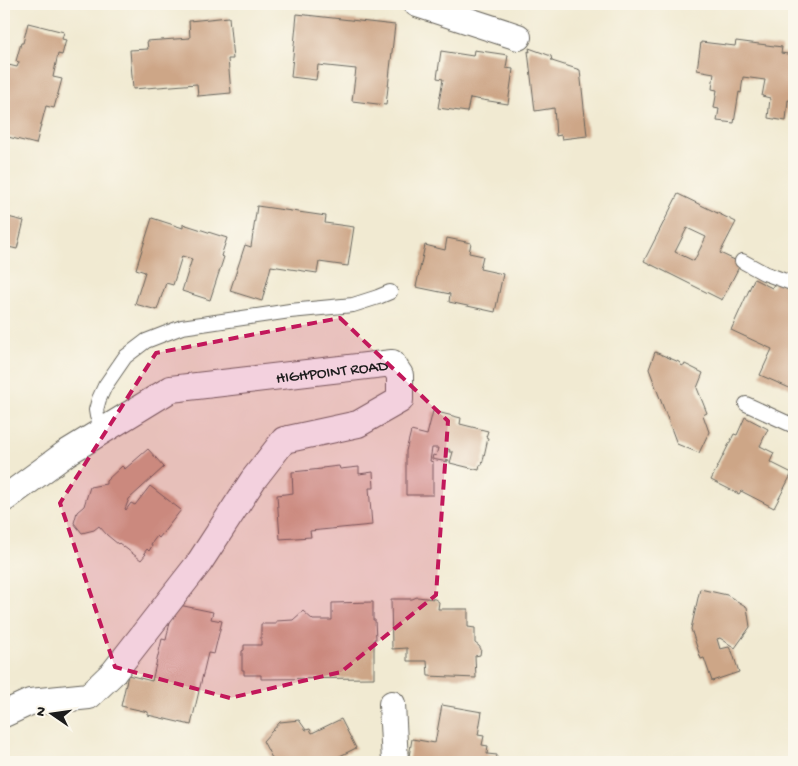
<svg xmlns="http://www.w3.org/2000/svg" width="798" height="766" font-family="'Gochi Hand',sans-serif">
	<rect width="100%" height="100%" fill="#fbf7ec"/>
	<filter id="ink" filterUnits="userSpaceOnUse"><feTurbulence type="fractalNoise" baseFrequency=".02" numOctaves="2"/><feDisplacementMap in="SourceGraphic" scale="10" xChannelSelector="R" yChannelSelector="G"/><feConvolveMatrix kernelMatrix="1 2 1 2 8 2 1 2 1" color-interpolation-filters="sRGB"/></filter>
	<filter id="wash" filterUnits="userSpaceOnUse"><feTurbulence type="fractalNoise" baseFrequency=".0096" numOctaves="4" result="noise"/><feDisplacementMap in="SourceGraphic" scale="20" xChannelSelector="R" yChannelSelector="G"/><feGaussianBlur stdDeviation="1.12" result="paint"/><feColorMatrix in="noise" values="0 0 0 0 0 0 0 0 0 0 0 0 0 0 0 0 0 1.4 0 .05"/><feComposite in="paint" operator="in"/></filter>
	<g filter="url(#wash)">
		<rect width="100%" height="100%" fill="#f1ead2"/>
		<g id="blocks">
			<path fill="#cda687" fill-rule="evenodd" d="M 297,14 L 395,25 L 386,105 L 352,101 L 356,69 L 318,65 L 316,80 L 291,77 Z
				M 229,17 L 233,59 L 228,59 L 231,93 L 198,96 L 197,84 L 133,89 L 130,50 L 148,49 L 147,41 L 190,38 L 189,21 Z
				M 28,23 L 64,32 L 62,39 L 66,40 L 62,55 L 58,54 L 53,77 L 62,79 L 54,108 L 46,106 L 36,144 L 4,136 L 4,122 L 10,96 L 4,94 L 4,64 L 17,67 L 19,62 L 16,61 L 21,43 L 23,43 Z
				M 736,41 L 782,47 L 781,53 L 794,55 L 794,101 L 788,100 L 786,121 L 768,118 L 770,98 L 762,96 L 765,80 L 743,77 L 741,93 L 739,92 L 734,123 L 717,121 L 719,109 L 714,108 L 717,90 L 712,89 L 714,73 L 697,70 L 701,42 L 735,46 Z
				M 529,48 L 551,56 L 552,61 L 580,70 L 587,136 L 562,139 L 561,135 L 556,136 L 554,108 L 535,111 L 528,51 L 530,52 Z
				M 474,50 L 508,55 L 506,68 L 513,69 L 508,104 L 470,98 L 467,112 L 438,108 L 443,79 L 437,78 L 441,51 L 473,56 Z
				M 678,194 L 736,222 L 720,253 L 741,263 L 722,300 L 644,261 ZM 687,228 L 706,237 L 694,261 L 675,252 Z
				M 257,206 L 326,216 L 325,223 L 354,227 L 348,266 L 319,262 L 317,273 L 271,266 L 262,301 L 230,291 L 245,245 L 251,247 Z
				M 4,216 L 24,221 L 17,249 L 4,246 Z
				M 152,218 L 183,228 L 183,224 L 227,238 L 221,256 L 224,257 L 210,300 L 182,291 L 192,259 L 182,256 L 173,285 L 166,283 L 157,310 L 135,304 L 145,272 L 136,269 Z
				M 447,238 L 471,243 L 469,253 L 483,256 L 480,269 L 503,274 L 495,312 L 449,302 L 450,294 L 416,287 L 425,245 L 445,250 Z
				M 754,279 L 772,288 L 775,282 L 794,287 L 794,390 L 760,375 L 772,349 L 731,330 Z
				M 655,352 L 679,362 L 682,366 L 685,364 L 703,373 L 697,388 L 707,413 L 703,415 L 709,432 L 699,453 L 677,444 L 649,369 Z
				M 433,411 L 461,418 L 460,424 L 488,431 L 486,437 L 488,438 L 482,465 L 480,465 L 479,470 L 450,463 L 453,452 L 449,452 L 450,450 L 448,449 L 445,459 L 449,460 L 448,462 L 432,459 L 433,455 L 436,456 L 438,448 L 432,448 L 430,461 L 433,462 L 433,495 L 406,495 L 406,451 L 411,431 L 427,435 Z
				M 745,417 L 768,429 L 760,446 L 774,453 L 770,462 L 792,473 L 774,508 L 741,491 L 739,494 L 711,480 L 734,434 L 737,435 Z
				M 148,449 L 164,467 L 129,499 L 125,509 L 126,510 L 131,503 L 135,505 L 150,486 L 181,510 L 159,538 L 157,536 L 151,544 L 152,546 L 149,551 L 147,549 L 144,553 L 146,554 L 141,560 L 119,543 L 118,544 L 107,535 L 99,526 L 94,530 L 82,533 L 74,523 L 77,512 L 84,506 L 90,487 L 106,484 L 106,481 L 122,466 L 125,469 Z
				M 339,466 L 340,469 L 359,467 L 359,474 L 373,472 L 374,488 L 369,488 L 372,525 L 310,531 L 311,537 L 280,539 L 277,495 L 293,493 L 292,472 L 322,469 L 322,468 Z
				M 700,589 L 727,595 L 747,607 L 750,627 L 735,648 L 720,638 L 717,639 L 720,649 L 729,647 L 731,651 L 732,651 L 739,672 L 712,681 L 704,658 L 701,659 L 691,629 Z
				M 417,597 L 435,599 L 439,602 L 438,609 L 468,609 L 468,627 L 475,628 L 475,643 L 479,646 L 481,649 L 480,655 L 475,656 L 476,678 L 428,676 L 427,661 L 407,661 L 407,648 L 392,649 L 391,599 L 412,599 Z
				M 373,602 L 373,620 L 375,620 L 376,639 L 374,639 L 374,678 L 261,679 L 261,675 L 244,675 L 244,670 L 242,670 L 242,651 L 244,650 L 244,645 L 261,645 L 261,624 L 276,624 L 276,621 L 293,620 L 303,611 L 313,620 L 332,620 L 332,603 Z
				M 174,604 L 213,612 L 211,619 L 222,621 L 214,654 L 208,653 L 191,725 L 148,715 L 148,712 L 121,706 L 128,675 L 152,681 L 162,639 L 166,640 Z
				M 442,705 L 482,712 L 478,735 L 484,736 L 482,745 L 488,746 L 487,754 L 497,755 L 496,762 L 408,762 L 412,739 L 435,743 Z
				M 341,719 L 356,748 L 328,762 L 274,762 L 263,741 L 280,722 L 299,720 L 306,730 L 310,729 L 312,733 Z"/>
		</g>
	</g>
	<g filter="url(#ink)">
		<use href="#blocks" fill-opacity="0" stroke="#67645c" stroke-width="1"/>
		<g fill="none" stroke-linecap="round" stroke-linejoin="round">
			<defs>
				<path id="lane" d="M 742,261 L 764,273 L 794,284
					M 746,404 L 794,426
					M 103,431 L 97,416 L 96,410 L 99,399 L 105,386 L 125,357 L 146,341 L 182,327 L 290,311 L 353,305 L 378,297 L 390,292"/>
				<g id="street">
					<path d="M 417,4 L 518,37"/>
					<path id="s1" d="M 4,499 L 68,452 L 171,389 L 392,363 L 400,375 L 400,400 L 358,424 L 284,440 L 253,480 L 199,563 L 114,672 L 89,696 L 30,702 L 4,714"/>
					<path d="M 392,704 L 395,762"/>
				</g>
			</defs>
			<use href="#lane" stroke="#67645c" stroke-width="16"/>
			<use href="#street" stroke="#67645c" stroke-width="28"/>
			<use href="#lane" stroke="#fff" stroke-width="14"/>
			<use href="#street" stroke="#fff" stroke-width="26"/>
		</g>
	</g>
	<path fill="#c2185b" fill-opacity="0.2" stroke="#c2185b" stroke-width="4" stroke-dasharray="10 6" stroke-linejoin="round" d="M 340,318 L 448,421 L 436,595 L 341,672 L 230,698 L 115,667 L 60,503 L 156,353 Z"/>
	<g text-anchor="middle" stroke-width="4.5" stroke-linejoin="round" paint-order="stroke">
		<g font-size="16" fill="#1c1c1c" stroke="#fbf7ec">
			<text dy="6" stroke="none"><textPath href="#s1" startOffset="362">HIGHPOINT ROAD</textPath></text>
		</g>
	</g>
	<rect width="798" height="766" fill="none" stroke="#fbf7ec" stroke-width="20"/>
	<g transform="translate(52 714) rotate(283)" stroke="#fbf7ec" stroke-width="4" paint-order="stroke">
	<path d="M0-4L9 19L0 12L-9 19Z" fill="#1c1c1c"/>
	<text y="-8" font-size="14" font-weight="bold" text-anchor="middle" fill="#1c1c1c">N</text>
	</g>
</svg>
